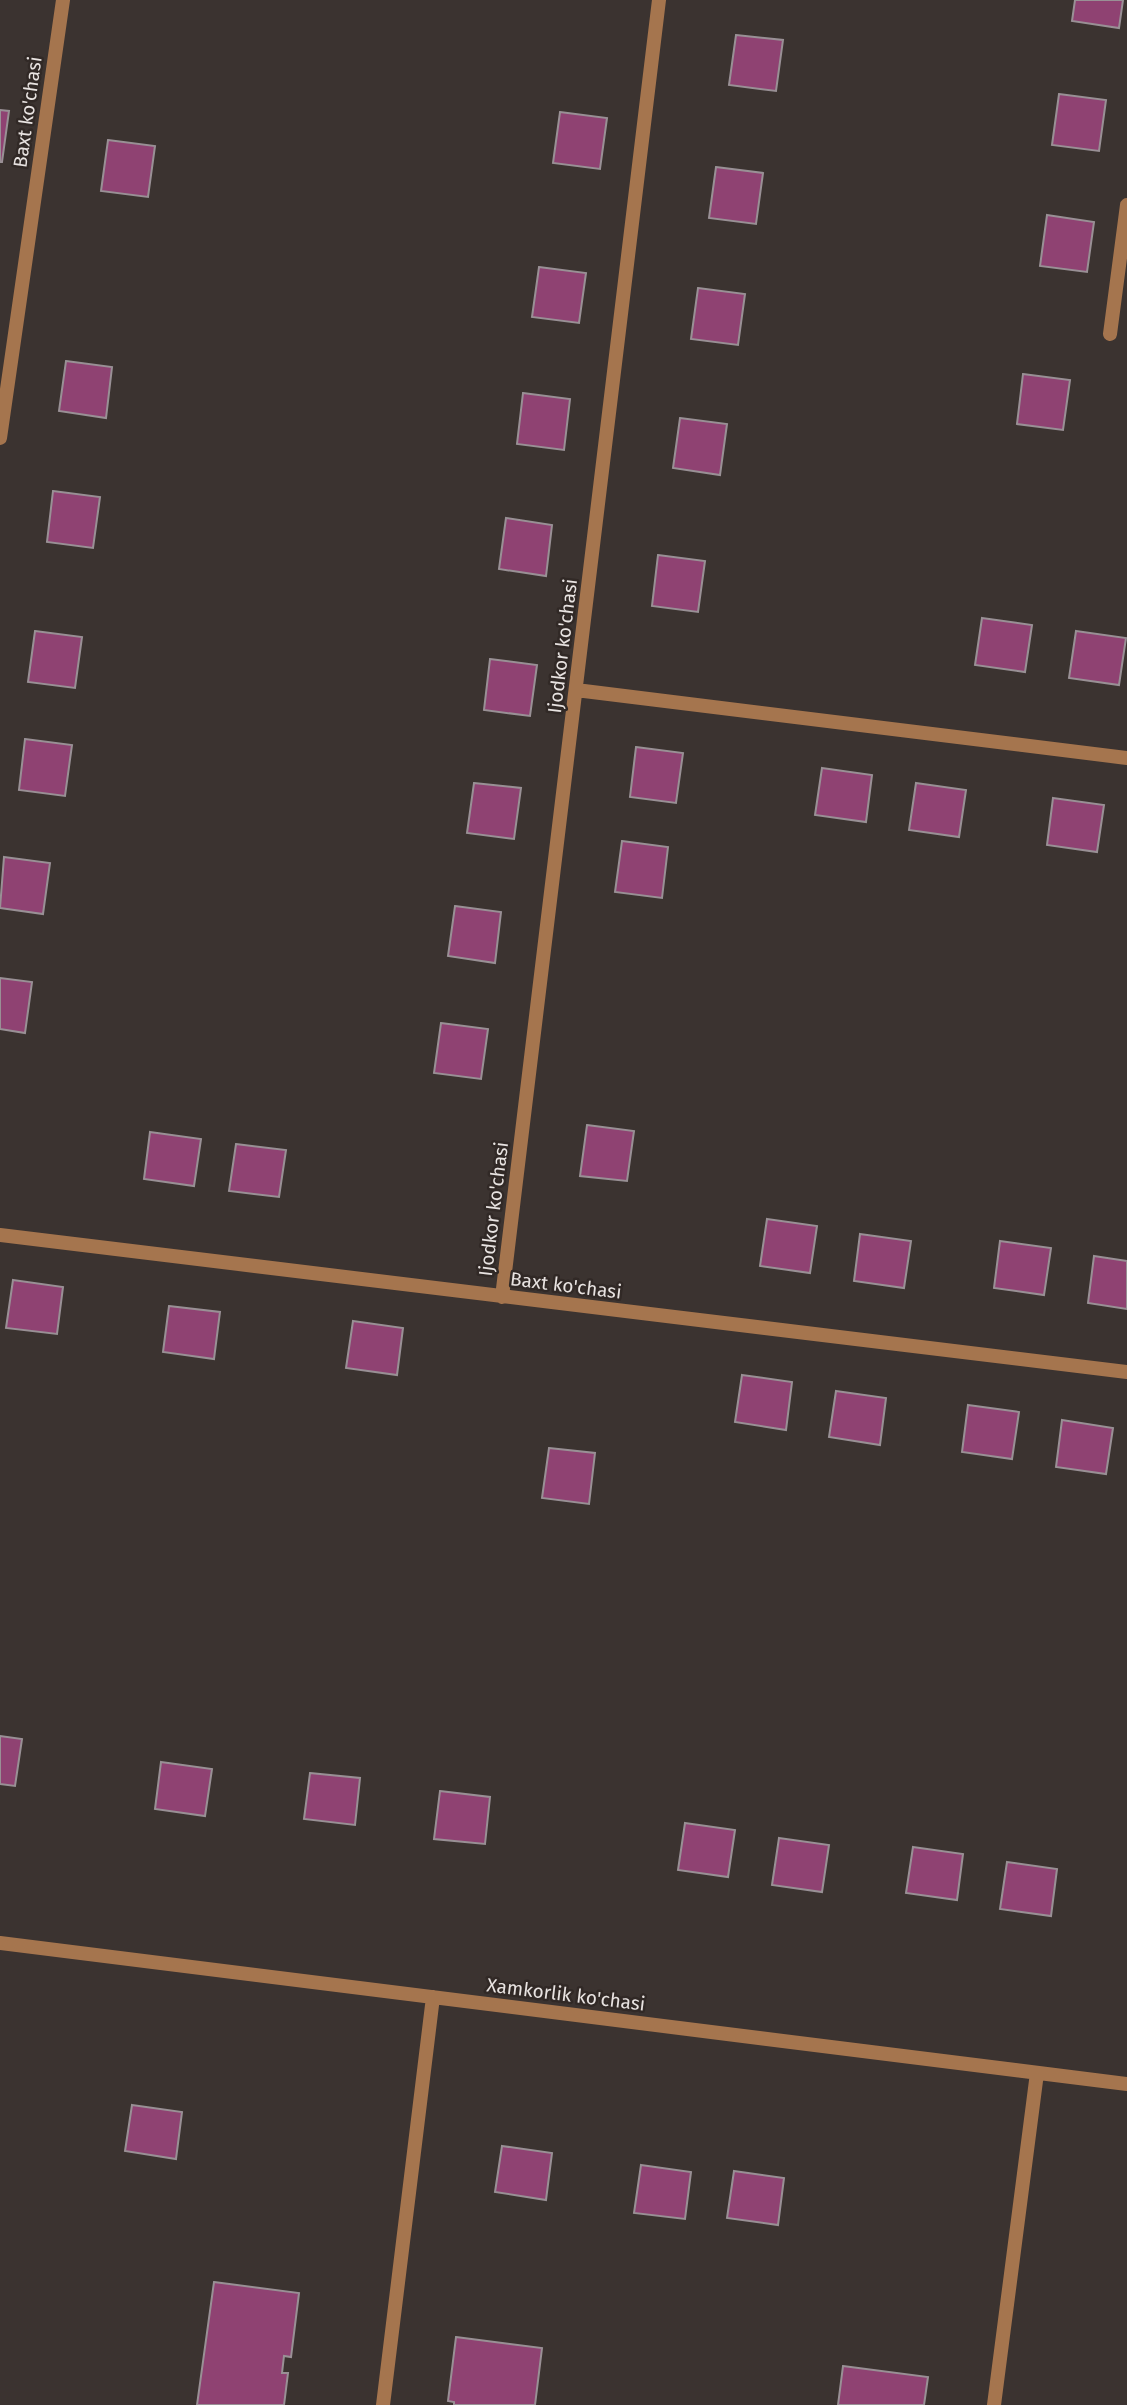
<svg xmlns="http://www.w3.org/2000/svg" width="1127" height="2405" font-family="'Fira Sans',sans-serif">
	<rect width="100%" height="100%" fill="#3b3330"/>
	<path fill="#8f4272" stroke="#999095" stroke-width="2" d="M 1075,0 L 1123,0 L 1119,28 L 1072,21 Z
		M 736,35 L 783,40 L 776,91 L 729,85 Z
		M 1059,94 L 1106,100 L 1099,151 L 1052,145 Z
		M 0,110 L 9,111 L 2,162 L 0,162 Z
		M 560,112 L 607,118 L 600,169 L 553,163 Z
		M 108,140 L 155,146 L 148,197 L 101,191 Z
		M 716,167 L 763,173 L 756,224 L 709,218 Z
		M 1047,215 L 1094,222 L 1087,272 L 1040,266 Z
		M 539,267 L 586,273 L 579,323 L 532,317 Z
		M 698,288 L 745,294 L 738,345 L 691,339 Z
		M 66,361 L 112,367 L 106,418 L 59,411 Z
		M 1023,374 L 1070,380 L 1063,430 L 1017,424 Z
		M 523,393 L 570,399 L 564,450 L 517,444 Z
		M 680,418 L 727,424 L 720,475 L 673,468 Z
		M 53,491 L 100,497 L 93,548 L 47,542 Z
		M 506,518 L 552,525 L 546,576 L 499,569 Z
		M 658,555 L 705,561 L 698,612 L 652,606 Z
		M 982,618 L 1032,625 L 1025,672 L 975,665 Z
		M 35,631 L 82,637 L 75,688 L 28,682 Z
		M 1076,631 L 1126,638 L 1119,685 L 1069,678 Z
		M 490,659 L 537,665 L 530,716 L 484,710 Z
		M 25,739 L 72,745 L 65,796 L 19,790 Z
		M 636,747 L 683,753 L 676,803 L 630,797 Z
		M 822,768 L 872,775 L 866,822 L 815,815 Z
		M 474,783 L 521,788 L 514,839 L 467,833 Z
		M 916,783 L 966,790 L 959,837 L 909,830 Z
		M 1053,798 L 1104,805 L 1097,852 L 1047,845 Z
		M 622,841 L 668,847 L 662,898 L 615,892 Z
		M 4,857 L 50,863 L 43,914 L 0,908 Z
		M 455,906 L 501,912 L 495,963 L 448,956 Z
		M 0,978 L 32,982 L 25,1033 L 0,1029 Z
		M 441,1023 L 488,1029 L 481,1079 L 434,1073 Z
		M 587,1125 L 634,1131 L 627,1181 L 580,1176 Z
		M 150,1132 L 201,1139 L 194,1186 L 144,1179 Z
		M 236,1144 L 286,1150 L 279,1197 L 229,1191 Z
		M 767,1219 L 817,1226 L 810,1273 L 760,1266 Z
		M 860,1234 L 911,1241 L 904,1288 L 854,1281 Z
		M 1000,1241 L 1051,1248 L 1044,1295 L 994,1288 Z
		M 1094,1256 L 1127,1261 L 1127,1309 L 1088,1303 Z
		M 13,1280 L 63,1287 L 57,1334 L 6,1328 Z
		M 169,1306 L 220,1312 L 214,1359 L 163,1352 Z
		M 353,1321 L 403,1328 L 397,1375 L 346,1368 Z
		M 742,1375 L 792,1382 L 786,1430 L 735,1422 Z
		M 836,1391 L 886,1398 L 880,1445 L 829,1437 Z
		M 968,1405 L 1019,1412 L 1012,1459 L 962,1452 Z
		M 1062,1420 L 1113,1428 L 1106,1474 L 1056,1467 Z
		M 549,1448 L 595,1453 L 589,1504 L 542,1498 Z
		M 0,1736 L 22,1739 L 15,1786 L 0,1784 Z
		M 161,1762 L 212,1769 L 205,1816 L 155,1809 Z
		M 310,1773 L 360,1778 L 355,1825 L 304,1819 Z
		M 440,1791 L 490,1797 L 485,1844 L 434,1839 Z
		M 685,1823 L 735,1830 L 728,1877 L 678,1870 Z
		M 779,1838 L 829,1845 L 822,1892 L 772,1885 Z
		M 913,1847 L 963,1854 L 957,1900 L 906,1893 Z
		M 1007,1862 L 1057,1869 L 1051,1916 L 1000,1909 Z
		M 132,2105 L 182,2112 L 176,2159 L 125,2151 Z
		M 502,2146 L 552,2153 L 546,2200 L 495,2192 Z
		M 641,2165 L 691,2172 L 685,2219 L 634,2213 Z
		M 734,2171 L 784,2178 L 778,2225 L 727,2218 Z
		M 214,2282 L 299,2293 L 291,2357 L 284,2356 L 282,2373 L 288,2373 L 284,2405 L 197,2405 Z
		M 456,2337 L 542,2348 L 535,2405 L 454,2405 L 454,2402 L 448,2401 Z
		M 843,2366 L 928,2377 L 924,2405 L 838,2405 Z"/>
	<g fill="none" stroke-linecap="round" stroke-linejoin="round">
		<path stroke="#a5754e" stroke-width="14" d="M 1110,334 L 1127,205
			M 0,438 L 63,0
			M 576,690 L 1127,758
			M 0,1235 L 1127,1372
			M 502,1297 L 659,0
			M 0,1943 L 1127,2084
			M 383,2405 L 433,1997
			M 994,2405 L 1037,2073"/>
	</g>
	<g text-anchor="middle" stroke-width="5" stroke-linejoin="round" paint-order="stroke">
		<g font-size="19" fill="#e8e3e1" stroke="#312926">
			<text transform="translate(27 112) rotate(-82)" y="7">Baxt ko'chasi</text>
			<text transform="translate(562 646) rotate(-83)" y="7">Ijodkor ko'chasi</text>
			<text transform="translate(493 1209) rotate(-83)" y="7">Ijodkor ko'chasi</text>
			<text transform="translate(566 1285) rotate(7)" y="7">Baxt ko'chasi</text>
			<text transform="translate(566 1994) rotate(7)" y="7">Xamkorlik ko'chasi</text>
		</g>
	</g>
</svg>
